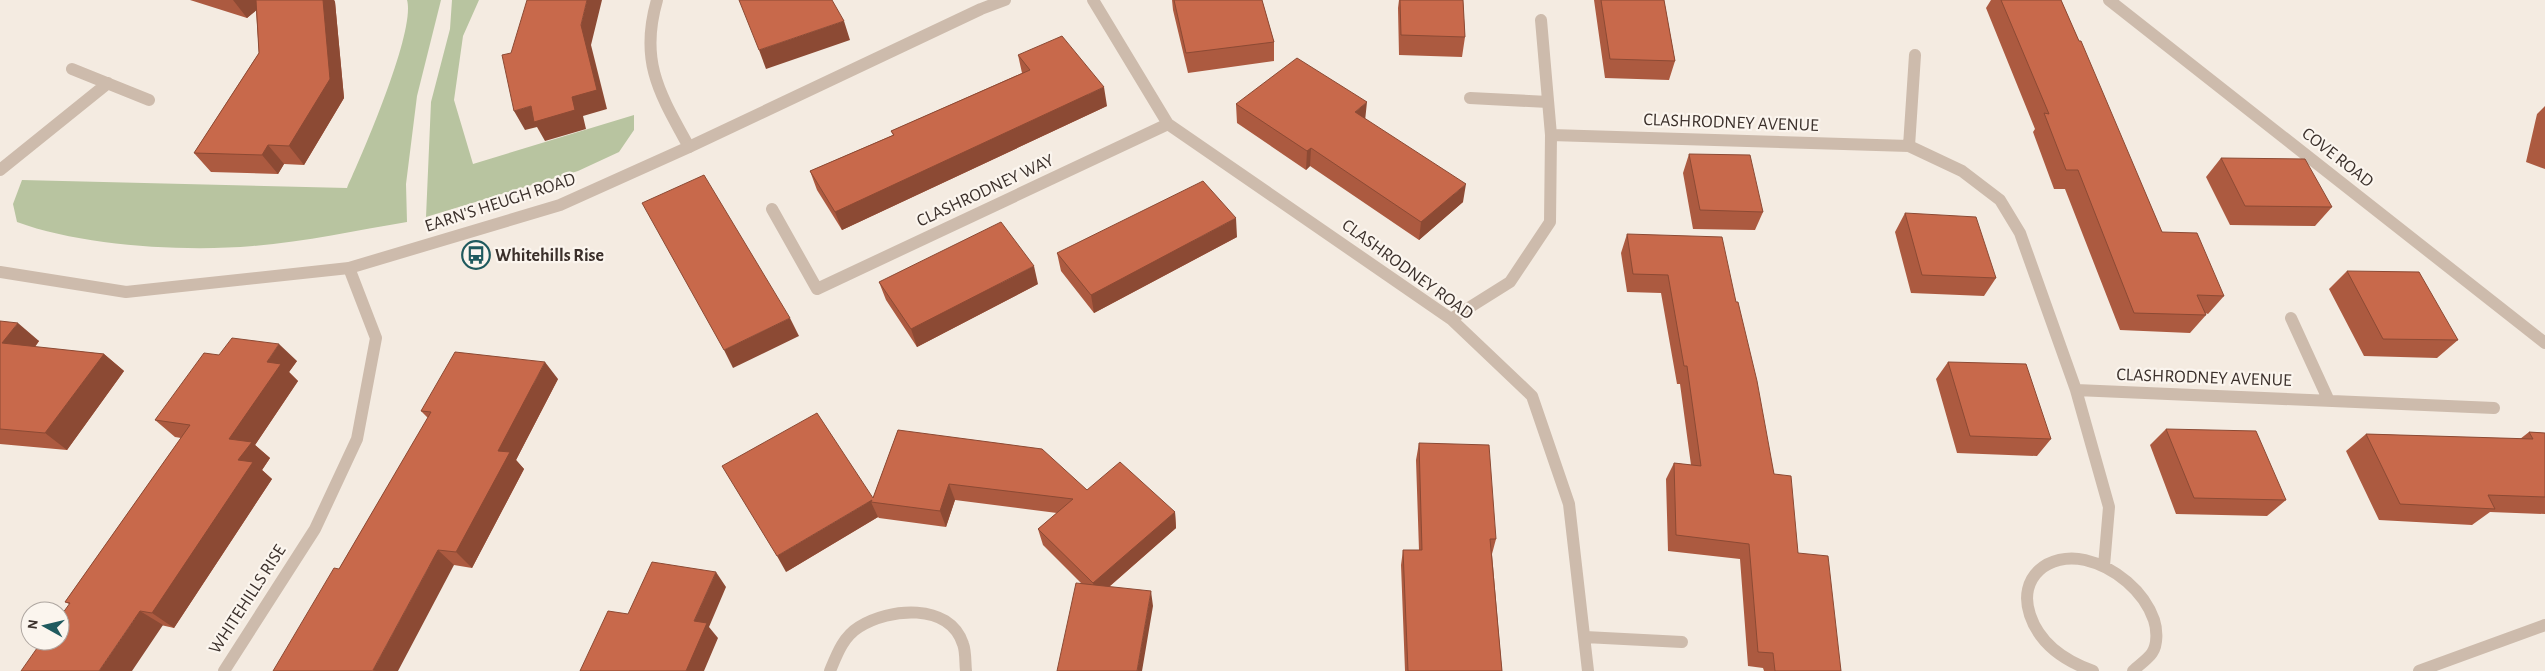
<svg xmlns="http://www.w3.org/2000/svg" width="2545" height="671" font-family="'Alegreya Sans',sans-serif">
	<rect width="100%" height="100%" fill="#f4ebe1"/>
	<path fill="#b8c4a0" d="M 407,0 L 441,0 L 417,96 L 406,184 L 407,222 C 357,230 305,242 253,246 C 184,252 82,246 17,222 L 13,204 L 22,180 L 347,188 C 362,155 416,31 407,0 Z
		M 452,0 L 479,0 L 463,36 L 454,100 L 473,164 L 634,115 L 634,130 L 619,152 L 578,171 L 426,217 L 431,102 L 450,29 Z"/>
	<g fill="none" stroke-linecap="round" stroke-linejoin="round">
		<path stroke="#cdbbac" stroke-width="12" d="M 657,0 C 639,62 660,94 689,147
			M 1093,0 L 1168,124 L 1451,319 L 1532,396 L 1569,504 L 1588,671
			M 72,69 L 149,100
			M 1470,98 L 1548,102
			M 1551,135 L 1909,146 L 1962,171 L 2000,200 L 2020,233 L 2076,390 L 2109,507 L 2104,566
			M 1909,146 L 1915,55
			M 0,170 L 108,83
			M 772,209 L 817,289 L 1168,124
			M 2291,318 L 2329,401
			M 1451,319 L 1510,282 L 1550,222 L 1551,135 L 1541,20
			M 2076,390 L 2494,408
			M 1585,637 L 1682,642
			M 224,671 L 315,529 L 357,439 L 376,338 L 349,268
			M 830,671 C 837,654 843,637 859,627 C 889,608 949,602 963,644 C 966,652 965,663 966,671
			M 2093,671 C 2065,661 2040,645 2030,615 C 2017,577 2049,552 2085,560 C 2115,567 2144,591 2154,620 C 2157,629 2158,644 2152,653 C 2148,659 2139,665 2133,671
			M 2419,671 L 2545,625"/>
		<path stroke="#cdbbac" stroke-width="12" d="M 2109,0 L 2545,343
			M 0,272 L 126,292 L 349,268 L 560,205 L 689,147 L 981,9 L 1005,0"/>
	</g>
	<path fill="#ac5a40" d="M 190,0 L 334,0 L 335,2 L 344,98 L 304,165 L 284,164 L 278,174 L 211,172 L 194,153 L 259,53 L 256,10 L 247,18 Z
		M 1172,0 L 1262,0 L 1274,42 L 1274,61 L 1188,73 L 1173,10 Z
		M 1399,0 L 1463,0 L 1465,37 L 1462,57 L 1399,55 L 1398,8 Z
		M 1594,0 L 1664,0 L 1675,61 L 1669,80 L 1605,78 Z
		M 1991,0 L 2061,0 L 2162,232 L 2224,296 L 2208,314 L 2205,313 L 2206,315 L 2190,333 L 2120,330 L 2065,189 L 2054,189 L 2033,132 L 2035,129 L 1986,8 Z
		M 1018,55 L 1107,106 L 842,230 L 817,190 L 810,171 L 893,135 L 891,131 L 1022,73 Z
		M 1236,104 L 1366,119 L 1463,202 L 1419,240 L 1310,166 L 1306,170 L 1237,123 Z
		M 2545,106 L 2545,169 L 2526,162 L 2537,114 Z
		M 1689,154 L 1763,212 L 1755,230 L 1693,229 L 1683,173 Z
		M 2221,158 L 2332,207 L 2315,226 L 2230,225 L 2206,177 Z
		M 1905,213 L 1996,278 L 1984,296 L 1911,293 L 1895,232 Z
		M 1627,234 L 1736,302 L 1774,474 L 1798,553 L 1841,671 L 1764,671 L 1763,668 L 1748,666 L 1740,559 L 1668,551 L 1666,479 L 1674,463 L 1691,465 L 1680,384 L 1677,384 L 1661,293 L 1627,292 L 1621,253 Z
		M 1237,237 L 1094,313 L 1061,271 L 1057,253 Z
		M 2347,271 L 2458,340 L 2437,358 L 2364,356 L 2329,289 Z
		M 879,282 L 1038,284 L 917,347 L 886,300 Z
		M 0,321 L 39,341 L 35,347 L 104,354 L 124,371 L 67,450 L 0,444 Z
		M 219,355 L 297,361 L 289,372 L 298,381 L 255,445 L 270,458 L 262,470 L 272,479 L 174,628 L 69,604 L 65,602 L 181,438 L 175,437 L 155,420 Z
		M 1948,362 L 2051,439 L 2037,456 L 1957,453 L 1936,379 Z
		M 558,379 L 516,460 L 524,469 L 472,568 L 454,565 L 339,569 L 428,418 L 421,411 Z
		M 2166,429 L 2286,500 L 2267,516 L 2176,514 L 2150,445 Z
		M 898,430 L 1087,490 L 1175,512 L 1176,528 L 1109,587 L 1153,606 L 1082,584 L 1043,545 L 1038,529 L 1057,513 L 955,500 L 946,527 L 879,518 L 878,517 L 786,572 L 873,498 Z
		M 2529,432 L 2545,433 L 2545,514 L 2490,512 L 2472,525 L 2379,520 L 2346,451 L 2366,434 L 2520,439 Z
		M 1419,443 L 1496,539 L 1492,554 L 1502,671 L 1405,671 L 1401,565 L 1403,550 L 1419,550 L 1416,460 Z"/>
	<path fill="#8c4a34" d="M 233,0 L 269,0 L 247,18 Z
		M 323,0 L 334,0 L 335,2 L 344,98 L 304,165 L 289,146 Z
		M 587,0 L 602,0 L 591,45 L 607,109 L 583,116 L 586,129 L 545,141 L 537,127 L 525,130 L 514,111 L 531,106 L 572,97 L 581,25 Z
		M 844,21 L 850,40 L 766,69 L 759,50 Z
		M 1104,87 L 1107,106 L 842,230 L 835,212 Z
		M 1367,102 L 1365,121 L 1355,112 Z
		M 268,145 L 284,164 L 278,174 L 262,155 Z
		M 1311,148 L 1310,166 L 1306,170 L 1307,151 Z
		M 1466,184 L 1463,202 L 1419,240 L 1421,222 Z
		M 1236,218 L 1237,237 L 1094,313 L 1091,295 Z
		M 1034,266 L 1038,284 L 917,347 L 911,329 Z
		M 790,318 L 799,336 L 733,368 L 724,350 Z
		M 18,323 L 39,341 L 24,361 L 2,343 Z
		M 279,344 L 297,361 L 289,372 L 298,381 L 255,445 L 270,458 L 262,470 L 272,479 L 174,628 L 152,613 L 238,460 L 229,439 L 267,362 Z
		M 104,354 L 124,371 L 67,450 L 45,433 Z
		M 545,362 L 558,379 L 516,460 L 524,469 L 472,568 L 456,552 L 498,451 Z
		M 949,484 L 955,500 L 946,527 L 940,511 Z
		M 872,500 L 871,502 L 878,517 L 786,572 L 777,556 Z
		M 1175,512 L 1176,528 L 1096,598 L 1093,583 Z
		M 438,550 L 454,565 L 398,671 L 374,671 L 373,670 Z
		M 716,572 L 726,587 L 709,627 L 718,638 L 704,671 L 686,671 L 694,621 Z
		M 1151,591 L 1153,606 L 1142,671 L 1137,671 Z
		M 140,611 L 163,625 L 132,671 L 99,671 Z"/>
	<path fill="#c8694b" stroke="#8c4a34" d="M 256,0 L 323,0 L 330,79 L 289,146 L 268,145 L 262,155 L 194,153 L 259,53 Z
		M 527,0 L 587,0 L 581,25 L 597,90 L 572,97 L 575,110 L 534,122 L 531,106 L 514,111 L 502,55 L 511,53 Z
		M 739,0 L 832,0 L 844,21 L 759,50 Z
		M 1174,0 L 1262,0 L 1274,42 L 1186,53 Z
		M 1400,0 L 1463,0 L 1465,37 L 1401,35 Z
		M 1601,0 L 1664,0 L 1675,61 L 1610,59 Z
		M 2001,0 L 2061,0 L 2079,41 L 2081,41 L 2162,232 L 2197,233 L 2224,296 L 2197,295 L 2206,315 L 2134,313 L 2078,170 L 2066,170 L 2044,113 L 2049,114 Z
		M 1062,36 L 1104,87 L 835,212 L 810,171 L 894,135 L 891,131 L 1030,70 L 1018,55 Z
		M 1297,58 L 1367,102 L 1355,112 L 1466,184 L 1421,222 L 1311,148 L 1307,151 L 1236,104 Z
		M 1689,154 L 1750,155 L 1763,212 L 1700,210 Z
		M 2221,158 L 2305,159 L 2332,207 L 2245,206 Z
		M 704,175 L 790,318 L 724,350 L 642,203 Z
		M 1203,181 L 1236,218 L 1091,295 L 1057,253 Z
		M 1905,213 L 1976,217 L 1996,278 L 1922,275 Z
		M 1001,222 L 1034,266 L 911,329 L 879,282 Z
		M 1627,234 L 1722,237 L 1736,302 L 1738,302 L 1757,381 L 1774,474 L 1791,476 L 1798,553 L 1828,556 L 1841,671 L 1775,671 L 1773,653 L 1758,652 L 1749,544 L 1676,535 L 1674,463 L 1701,466 L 1687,366 L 1684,366 L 1668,275 L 1633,274 Z
		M 2347,271 L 2419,272 L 2458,340 L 2383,339 Z
		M 0,321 L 18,323 L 2,343 L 104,354 L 45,433 L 0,429 Z
		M 232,338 L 279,344 L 267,362 L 281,364 L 229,439 L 252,442 L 238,460 L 253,462 L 152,613 L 140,611 L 99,671 L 21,671 L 42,641 L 60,641 L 60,617 L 70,603 L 65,602 L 190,425 L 155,420 L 204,353 L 219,355 Z
		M 455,352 L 545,362 L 498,451 L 510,452 L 456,552 L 438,550 L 373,670 L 380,671 L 273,671 L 334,568 L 339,569 L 431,412 L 421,411 Z
		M 1948,362 L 2026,364 L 2051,439 L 1970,436 Z
		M 817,413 L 873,498 L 898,430 L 1042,449 L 1087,490 L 1120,462 L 1175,512 L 1093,583 L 1038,529 L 1073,499 L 949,484 L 940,511 L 871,502 L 872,500 L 777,556 L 722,466 Z
		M 2166,429 L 2256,431 L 2286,500 L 2194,498 Z
		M 2529,432 L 2545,433 L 2545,497 L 2488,495 L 2495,509 L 2400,504 L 2366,434 L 2533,439 Z
		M 1419,443 L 1489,445 L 1496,539 L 1490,539 L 1502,671 L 1408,671 L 1403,550 L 1422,550 Z
		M 652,562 L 716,572 L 694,621 L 707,623 L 686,671 L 580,671 L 608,611 L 628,614 Z
		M 1076,583 L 1151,591 L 1137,671 L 1057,671 Z"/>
	<defs>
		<symbol id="bus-ring" viewBox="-11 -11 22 22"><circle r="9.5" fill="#fbf5ee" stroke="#1f5a5e" stroke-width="1.5"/><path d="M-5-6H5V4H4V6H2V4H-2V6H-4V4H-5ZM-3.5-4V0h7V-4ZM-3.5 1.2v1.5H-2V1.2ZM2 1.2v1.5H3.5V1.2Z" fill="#1f5a5e"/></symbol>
	</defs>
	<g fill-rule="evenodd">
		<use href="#bus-ring" x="460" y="239" width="32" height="32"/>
	</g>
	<g text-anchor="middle" stroke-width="4.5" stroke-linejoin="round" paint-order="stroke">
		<g font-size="18" fill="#3b302b" stroke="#fbf5ee">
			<text transform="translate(1731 122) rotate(2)" y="6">CLASHRODNEY AVENUE</text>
			<text transform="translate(2338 157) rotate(38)" y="6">COVE ROAD</text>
			<text transform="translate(985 190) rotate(-25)" y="6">CLASHRODNEY WAY</text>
			<text transform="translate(500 202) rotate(-18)" y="6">EARN'S HEUGH ROAD</text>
			<text transform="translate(1408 269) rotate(36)" y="6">CLASHRODNEY ROAD</text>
			<text transform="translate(2204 377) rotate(2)" y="6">CLASHRODNEY AVENUE</text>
			<text transform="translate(247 599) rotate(-57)" y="6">WHITEHILLS RISE</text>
		</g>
		<g font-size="18" font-weight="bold" fill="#3b302b" stroke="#fbf5ee" text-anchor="start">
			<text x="495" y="261">Whitehills Rise</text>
		</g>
	</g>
	<g transform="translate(45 626) rotate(278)"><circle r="24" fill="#fbf5ee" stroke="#aea6a0"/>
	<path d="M0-4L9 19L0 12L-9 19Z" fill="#1f5a5e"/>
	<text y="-8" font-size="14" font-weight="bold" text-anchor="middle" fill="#3b302b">N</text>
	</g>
</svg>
